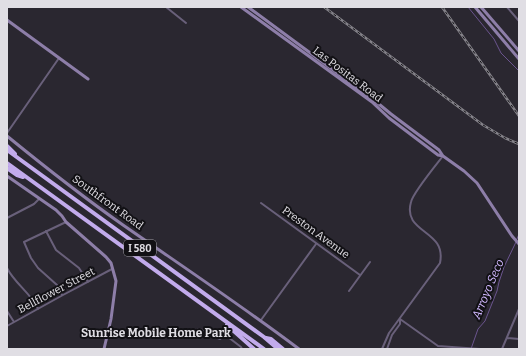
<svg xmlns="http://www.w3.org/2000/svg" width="526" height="356" font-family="Bitter,serif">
	<rect width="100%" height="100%" fill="#2a2730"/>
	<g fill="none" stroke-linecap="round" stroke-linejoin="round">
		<path stroke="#6a548e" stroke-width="1" d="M 468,7 L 494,39 L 501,53 L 519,71
			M 517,239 L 519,234
			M 471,349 L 478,329 L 485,321 L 497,291 L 499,282 L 504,267 L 516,242"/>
		<path stroke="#69607a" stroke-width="2" d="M 166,7 L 186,23
			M 507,7 L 519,21
			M 7,133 L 59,58
			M 261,203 L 360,275
			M 7,218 L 34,204 L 39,199
			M 46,231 L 56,250 L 79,268 L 88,282
			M 7,268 C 15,284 31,293 38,309
			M 349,291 L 370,262
			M 62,295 L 57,285 L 38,268 L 31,258 L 24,242 L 66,222
			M 7,311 L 14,322
			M 400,319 L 438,346 L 480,349
			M 261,320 L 316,244
			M 7,326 L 63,295 L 112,269
			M 198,329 C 210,330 210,337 220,339 L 224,336 L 228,337 L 241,347 L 242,349
			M 507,338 L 519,339
			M 382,349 L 389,333 L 440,263 C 447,229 402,234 411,202 C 413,193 436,165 443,156
			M 387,349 L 392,335 L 400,324 L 400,319
			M 502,349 L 519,309"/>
		<path stroke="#8d7ea8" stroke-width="3" d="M 241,7 L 372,102 L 389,118 L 438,155 L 443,156 L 464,171 L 477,183 L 512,236 L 519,244
			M 248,7 L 374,100 L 391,114 L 439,150 L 443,156
			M 475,7 L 519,59
			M 481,7 L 519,51
			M 7,20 L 88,79
			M 7,136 C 45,167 83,197 123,225 C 182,266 242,306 299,349
			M 7,176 L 56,210 L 62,216 L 66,222 L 106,257 L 111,263 L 116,281 L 111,319 L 104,349"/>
		<path stroke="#c2abec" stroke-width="4" d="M 7,146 L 15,154
			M 7,150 L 264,337 L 278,349
			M 7,163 L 264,349
			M 7,168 L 17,175 L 23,177
			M 227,325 L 254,349
			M 266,338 L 271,339 L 283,349"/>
		<defs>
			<path id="rail" d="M 324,7 L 483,125 L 505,138 L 519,144
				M 442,7 L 519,116"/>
		</defs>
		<use href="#rail" stroke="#848289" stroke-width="2.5"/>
		<use href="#rail" stroke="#121115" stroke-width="1" stroke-dasharray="3" stroke-linecap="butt"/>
	</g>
	<g text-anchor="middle" stroke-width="4" stroke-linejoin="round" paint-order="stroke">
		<rect fill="#121115" stroke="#a2a0a6" stroke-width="1" x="124" y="240" width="32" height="16" rx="3"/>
		<g font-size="10" font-weight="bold" fill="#e0dee4">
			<text x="140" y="252">I 580</text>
		</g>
		<g font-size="11" fill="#e0dee4" stroke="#121115">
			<text transform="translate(348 74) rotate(37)" y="4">Las Positas Road</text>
			<text transform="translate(108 202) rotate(36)" y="4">Southfront Road</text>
			<text transform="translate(316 232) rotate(36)" y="4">Preston Avenue</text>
			<text transform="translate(56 290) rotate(-28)" y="4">Bellflower Street</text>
		</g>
		<g font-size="12" font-style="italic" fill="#d2b9ff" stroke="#121115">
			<text transform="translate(488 289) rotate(-67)" y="4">Arroyo Seco</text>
		</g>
		<g font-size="12" font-weight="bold" fill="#e0dee4" stroke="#121115">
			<text x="156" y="337">Sunrise Mobile Home Park</text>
		</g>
	</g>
	<rect width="526" height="356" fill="none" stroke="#e0dee4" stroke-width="16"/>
</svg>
